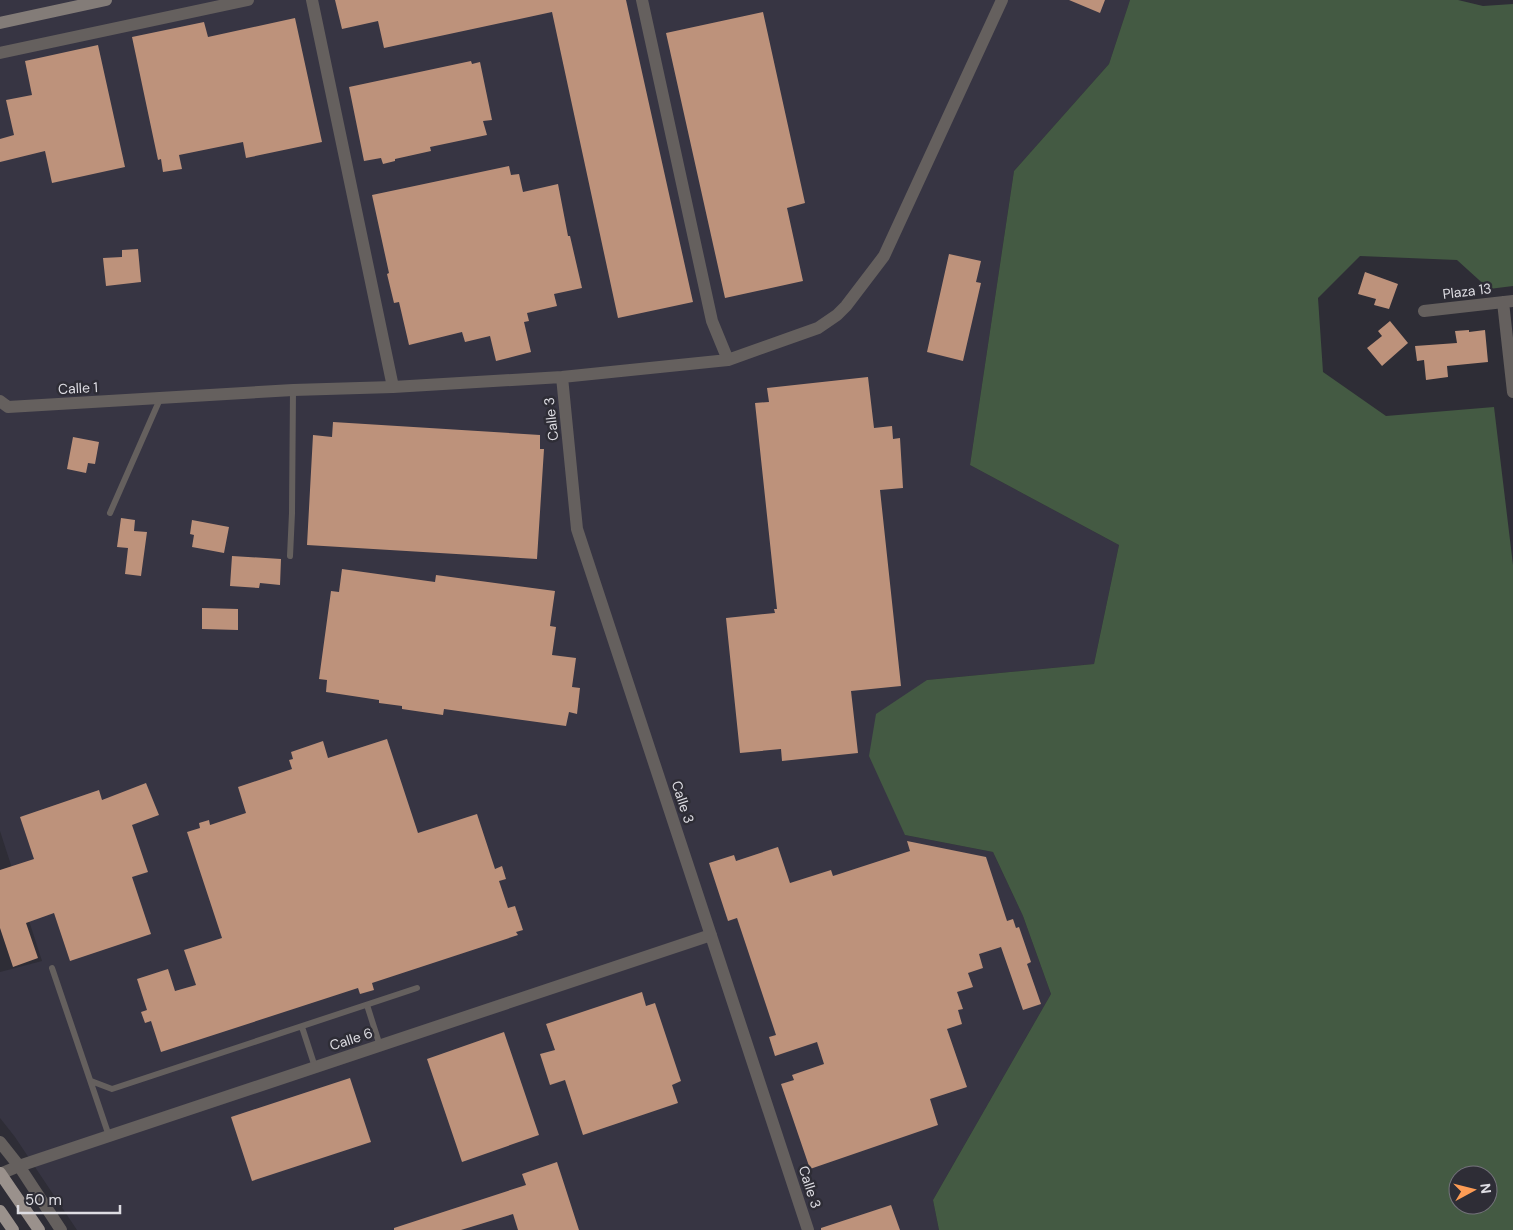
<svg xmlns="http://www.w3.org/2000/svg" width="1513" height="1230" font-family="'DM Sans',sans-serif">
	<rect width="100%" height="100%" fill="#2e2d36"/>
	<path fill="#373543" d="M 0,0 L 1130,0 L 1109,64 L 1014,171 L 970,465 L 1119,545 L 1094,664 L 927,680 L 905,835 L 993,852 L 1023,916 L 1051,994 L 933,1200 L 939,1230 L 77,1230 L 15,1137 L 0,1118 L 0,972 L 42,961 L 0,831 Z"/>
	<path fill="#445a43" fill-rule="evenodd" d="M 1130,0 L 1458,0 L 1483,6 L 1513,4 L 1513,286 L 1489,289 L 1457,260 L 1360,256 L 1318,298 L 1323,372 L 1386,416 L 1494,407 L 1513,565 L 1513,1230 L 939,1230 L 933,1200 L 1051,994 L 1023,916 L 993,852 L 905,835 L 869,756 L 876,714 L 927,680 L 1094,664 L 1119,545 L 970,465 L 1014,171 L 1109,64 ZM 1458,1175 L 1488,1175 L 1488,1205 L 1458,1205 Z"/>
	<path fill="#bd927b" d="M 335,0 L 626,0 L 693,302 L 618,318 L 552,12 L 384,48 L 378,21 L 342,29 Z
		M 1069,0 L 1105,0 L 1100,13 Z
		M 763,12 L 805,203 L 787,208 L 803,281 L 725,298 L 666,33 Z
		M 295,18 L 322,142 L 246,158 L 243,142 L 179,155 L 182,169 L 163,172 L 161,159 L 158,160 L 132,37 L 204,22 L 208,37 Z
		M 98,45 L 125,167 L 52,183 L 45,151 L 0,162 L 0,139 L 14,135 L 6,100 L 32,95 L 25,61 Z
		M 471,61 L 472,64 L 480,62 L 492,120 L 483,121 L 487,135 L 430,147 L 431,151 L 395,159 L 395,161 L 383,164 L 381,158 L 364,161 L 349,87 Z
		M 509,166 L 511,175 L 519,174 L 523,192 L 558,184 L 568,236 L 570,236 L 582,288 L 554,294 L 557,306 L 527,313 L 529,321 L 524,322 L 531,352 L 496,361 L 490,336 L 465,342 L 462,332 L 409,345 L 399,302 L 394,303 L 387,274 L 389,273 L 372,195 Z
		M 138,249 L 141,282 L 106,286 L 103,258 L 122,257 L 122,250 Z
		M 949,254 L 981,261 L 976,282 L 981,283 L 963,361 L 927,352 Z
		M 1365,272 L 1398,284 L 1389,309 L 1374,305 L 1376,299 L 1358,294 Z
		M 1390,321 L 1408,343 L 1382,366 L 1367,348 L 1382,336 L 1378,331 Z
		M 1469,330 L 1469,332 L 1485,330 L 1488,362 L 1447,366 L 1448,377 L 1426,380 L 1424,360 L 1417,361 L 1415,346 L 1457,343 L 1455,331 Z
		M 868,377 L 874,428 L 892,426 L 893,439 L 900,438 L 903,488 L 880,490 L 901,686 L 851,691 L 858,753 L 782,761 L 781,749 L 740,753 L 726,618 L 775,613 L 774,609 L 777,609 L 755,403 L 769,402 L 767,388 Z
		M 333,422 L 540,435 L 540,449 L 544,449 L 537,559 L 307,545 L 313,435 L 332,437 Z
		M 73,437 L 99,442 L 95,464 L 88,463 L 86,473 L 67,469 Z
		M 121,518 L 135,520 L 134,531 L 147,532 L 141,576 L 125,574 L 128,548 L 117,547 Z
		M 192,520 L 229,527 L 224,553 L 192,547 L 194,535 L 190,534 Z
		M 232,556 L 281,559 L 280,585 L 260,583 L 259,588 L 230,586 Z
		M 342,569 L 435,582 L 436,575 L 555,591 L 550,626 L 556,627 L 552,655 L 576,658 L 572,687 L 580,688 L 577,714 L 569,712 L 566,726 L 444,709 L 443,715 L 402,709 L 402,706 L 379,703 L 379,700 L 326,692 L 327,680 L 319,679 L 331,591 L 339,592 Z
		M 202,608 L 238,609 L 238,630 L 202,629 Z
		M 387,739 L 418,833 L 477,814 L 495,869 L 502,866 L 506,879 L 499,881 L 508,908 L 515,906 L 523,930 L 516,932 L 518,935 L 372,983 L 374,990 L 360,994 L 358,988 L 161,1052 L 151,1021 L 145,1023 L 141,1012 L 147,1010 L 137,979 L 168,969 L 175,991 L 196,985 L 184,950 L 222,938 L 187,832 L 200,828 L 199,823 L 209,820 L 210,825 L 246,813 L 238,787 L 292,769 L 289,760 L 293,759 L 291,752 L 323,741 L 328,758 Z
		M 146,783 L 159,815 L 132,825 L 148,872 L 132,877 L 151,934 L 70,961 L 54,913 L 26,923 L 38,958 L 13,967 L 0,928 L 0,870 L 34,859 L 20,817 L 99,790 L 102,800 Z
		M 907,841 L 986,857 L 1007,921 L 1013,919 L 1016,928 L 1019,927 L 1031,962 L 1027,964 L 1041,1004 L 1023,1010 L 1001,947 L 979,954 L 983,968 L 968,973 L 973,987 L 957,992 L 963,1009 L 958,1010 L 962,1024 L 947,1029 L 967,1087 L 930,1099 L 938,1125 L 810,1169 L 781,1084 L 794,1080 L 792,1075 L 824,1064 L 817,1042 L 775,1056 L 769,1037 L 776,1035 L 737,918 L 728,921 L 709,863 L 734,855 L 736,861 L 778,847 L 790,883 L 831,870 L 833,876 L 910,851 Z
		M 642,992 L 646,1006 L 655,1003 L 681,1081 L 672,1085 L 678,1103 L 583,1135 L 565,1080 L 550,1085 L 540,1054 L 555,1050 L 546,1024 Z
		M 504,1032 L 539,1135 L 462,1162 L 427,1059 Z
		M 350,1078 L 371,1142 L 252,1181 L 231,1117 Z
		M 557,1162 L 579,1230 L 518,1230 L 513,1214 L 461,1230 L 394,1230 L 394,1228 L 526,1185 L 522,1174 Z
		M 891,1205 L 900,1230 L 821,1230 L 821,1228 Z"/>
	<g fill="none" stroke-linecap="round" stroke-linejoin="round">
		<path stroke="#65605e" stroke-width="6" d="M 110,513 L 160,399
			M 290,556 L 292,513 L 293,390
			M 52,968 L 109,1136
			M 367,1005 L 380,1046
			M 302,1027 L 315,1067
			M 91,1081 L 112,1089 L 417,988"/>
		<path stroke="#65605e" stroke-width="12" d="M 312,0 L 393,387
			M 642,0 L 712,321 L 728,360
			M 0,53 L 248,0
			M 1503,302 L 1513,392
			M 1424,311 L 1513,301
			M 562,377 L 577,529 L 808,1230
			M 0,401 L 8,407 L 293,390 L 393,387 L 562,377 L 728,360 L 818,328 L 837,315 L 846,306 L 884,256 L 1002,0
			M 0,1142 L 19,1166 L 61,1230
			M 0,1174 L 19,1166 L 711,935"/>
		<path stroke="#837c78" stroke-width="12" d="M 0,23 L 106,0"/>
		<path stroke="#9a918c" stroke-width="12" d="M 0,1173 L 39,1230
			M 0,1211 L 13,1230"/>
	</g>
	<g text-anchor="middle" stroke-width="5" stroke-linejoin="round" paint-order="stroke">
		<g font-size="14" fill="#dedde3" stroke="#2e2d36">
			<text transform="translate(1467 291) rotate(-7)" y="5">Plaza 13</text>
			<text transform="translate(78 388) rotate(-3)" y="5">Calle 1</text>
			<text transform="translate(551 419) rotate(-96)" y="5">Calle 3</text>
			<text transform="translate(683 802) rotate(72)" y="5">Calle 3</text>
			<text transform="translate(351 1039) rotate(-18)" y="5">Calle 6</text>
			<text transform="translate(810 1187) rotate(72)" y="5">Calle 3</text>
		</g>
	</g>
	<g transform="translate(1473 1190) rotate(83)"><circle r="24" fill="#2e2d36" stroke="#74737b"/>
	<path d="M0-4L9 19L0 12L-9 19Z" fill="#fd9c55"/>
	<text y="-8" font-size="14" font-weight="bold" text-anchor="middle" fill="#dedde3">N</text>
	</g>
	<path d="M18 1205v8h102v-8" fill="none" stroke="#dedde3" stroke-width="2.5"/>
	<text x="25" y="1205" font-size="15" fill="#dedde3" stroke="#2e2d36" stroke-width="4" paint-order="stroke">50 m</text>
</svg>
